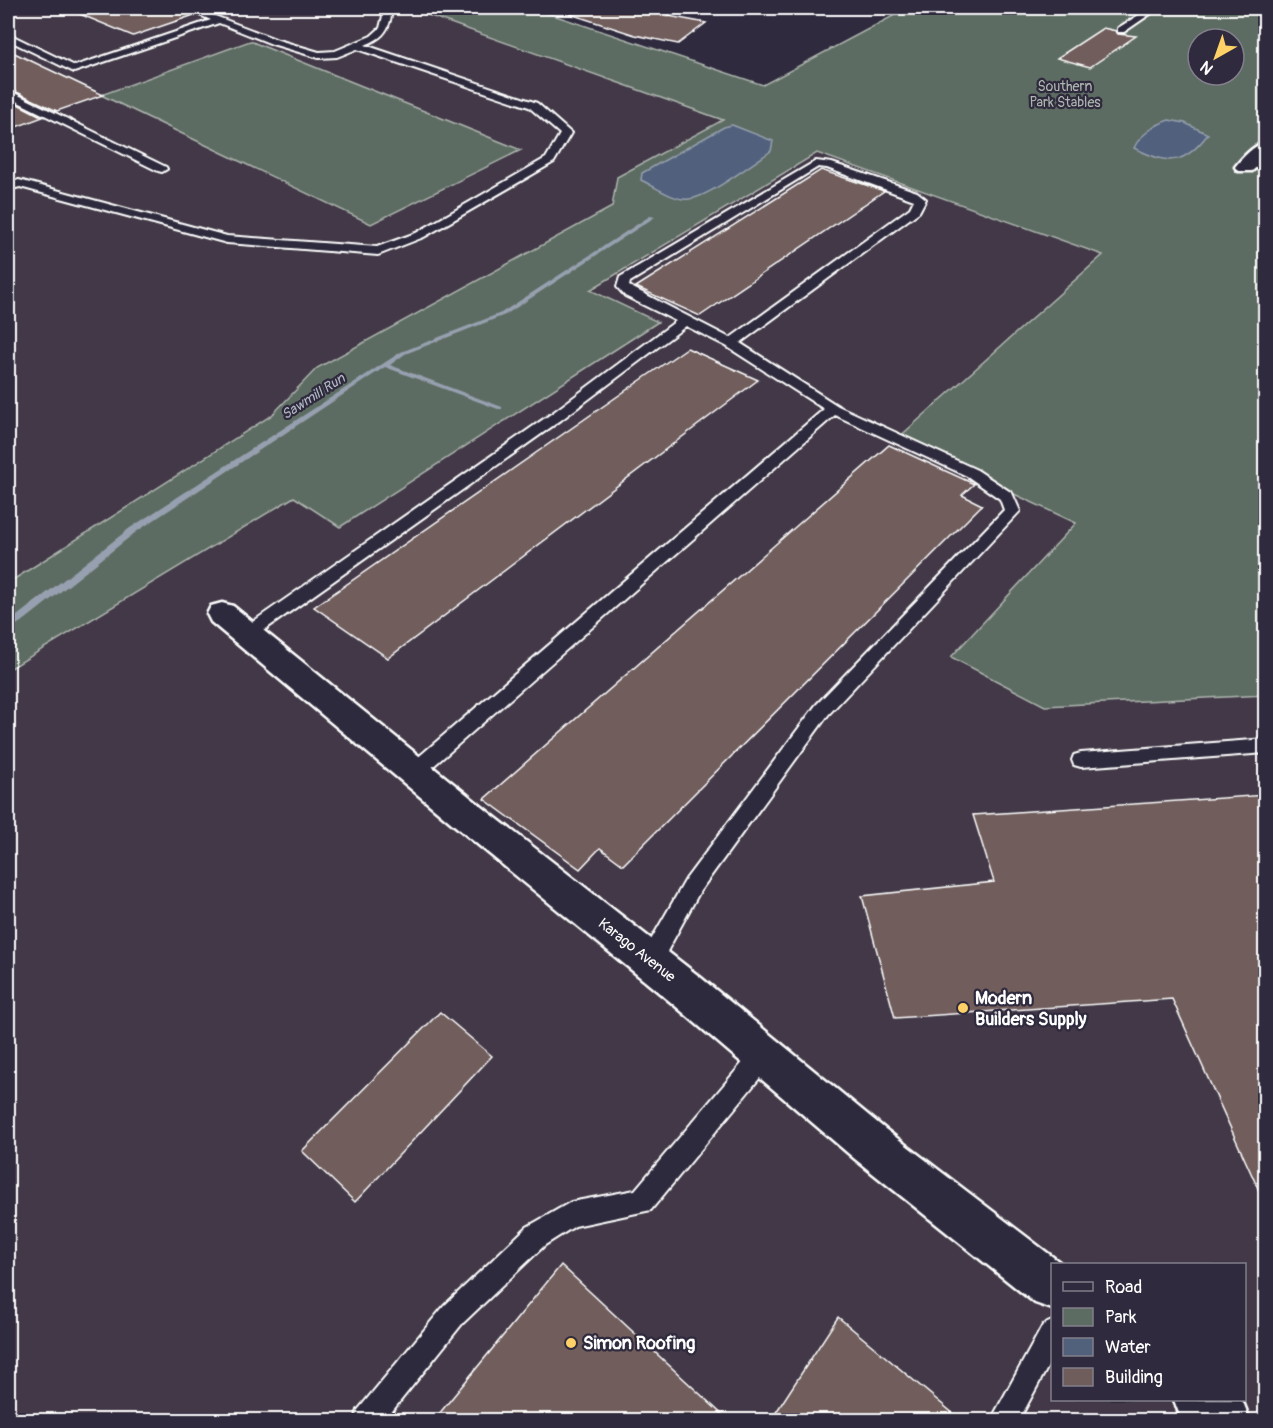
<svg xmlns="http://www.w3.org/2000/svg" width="1273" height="1428" font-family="Pangolin,sans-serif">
	<rect width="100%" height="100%" fill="#2f2a3d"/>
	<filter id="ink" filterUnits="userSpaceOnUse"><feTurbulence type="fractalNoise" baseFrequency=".0167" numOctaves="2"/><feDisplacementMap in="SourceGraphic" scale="12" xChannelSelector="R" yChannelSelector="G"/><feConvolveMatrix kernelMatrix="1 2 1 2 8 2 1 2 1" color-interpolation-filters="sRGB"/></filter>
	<g filter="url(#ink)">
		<path fill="#423946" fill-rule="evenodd" d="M 8,8 L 408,8 L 723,120 L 617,177 L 612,207 L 317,368 L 272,415 L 8,583 Z
			M 817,153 L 1103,255 L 1077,523 L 951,657 L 1045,706 L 1265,695 L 1265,1420 L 8,1420 L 8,670 L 294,496 L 341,527 L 657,322 L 590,290 ZM 1052,1264 L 1244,1264 L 1244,1400 L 1052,1400 Z"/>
		<path fill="#5d6c62" stroke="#aeb6b0" stroke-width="1.5" fill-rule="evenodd" d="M 408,8 L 532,8 L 763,85 L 908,8 L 1265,8 L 1265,148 L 1251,169 L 1266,173 L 1265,695 L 1045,706 L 951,657 L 1076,523 L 897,439 L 1103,255 L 817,153 L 590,290 L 658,322 L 340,527 L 294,497 L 8,670 L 8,583 L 272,415 L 317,368 L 612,207 L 617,177 L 723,120 ZM 1198,39 L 1234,39 L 1234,75 L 1198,75 Z
			M 250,41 L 521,150 L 371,224 L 101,95 Z"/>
		<path fill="#51617b" stroke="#97a0b0" stroke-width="1.5" d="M 1169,120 L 1185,123 L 1208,134 C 1184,166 1169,165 1134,148 C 1139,136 1156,124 1169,120 Z
			M 732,125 L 773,141 L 771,151 C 753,163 709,197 689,199 C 674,201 654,186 641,180 L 642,173 L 724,127 Z"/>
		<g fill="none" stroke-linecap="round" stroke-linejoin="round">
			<path fill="#97a0b0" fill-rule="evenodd" d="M 650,216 L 655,217 L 505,315 L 405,354 L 390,365 L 502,407 L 502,409 L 498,409 L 385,367 L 136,532 L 26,619 L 8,630 L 8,623 L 130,528 L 401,352 L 501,313 Z"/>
		</g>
		<path fill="#6f5d5c" stroke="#fff" stroke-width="1.5" d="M 65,8 L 181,8 L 194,15 L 133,36 Z
			M 568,8 L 685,8 L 668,16 L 706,23 L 678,44 L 635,35 L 567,13 Z
			M 1103,28 L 1116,31 L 1118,34 L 1136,36 L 1090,67 L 1057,58 Z
			M 8,50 L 103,95 L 57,111 L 8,88 Z
			M 8,99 L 43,117 L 8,130 Z
			M 821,170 L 884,191 L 700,316 L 636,287 Z
			M 687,348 L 758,380 L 388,658 L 314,607 Z
			M 889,445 L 974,484 L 962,495 L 982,505 L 623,865 L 600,848 L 580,869 L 484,799 Z
			M 1266,795 L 1266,1206 L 1172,999 L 895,1018 L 862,896 L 994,882 L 973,815 Z
			M 440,1012 L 492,1056 L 355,1202 L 302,1151 Z
			M 561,1265 L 728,1420 L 434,1420 Z
			M 838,1317 L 961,1420 L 771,1420 Z"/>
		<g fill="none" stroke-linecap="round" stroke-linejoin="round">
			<defs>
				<path id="service" d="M 183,8 L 194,8 L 278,40 L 319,52 L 335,51 L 371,36 L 380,28 L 383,16 L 378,8 L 386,8 L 391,16 C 388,33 380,39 365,45 L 537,103 L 571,133 L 554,162 L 424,237 L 378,255 L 227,243 L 20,187 L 8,190 L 8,183 L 19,180 L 227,236 L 377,247 L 416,233 L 546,158 L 560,134 L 529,107 L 357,49 L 337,57 L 319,58 L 272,44 L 219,23 L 74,72 L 8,40 L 8,34 L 11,35 L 75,66 L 211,20 Z
					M 1150,8 L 1159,8 L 1124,32 L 1118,32 L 1118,28 Z
					M 8,90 L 166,167 L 167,169 L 162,172 L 158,171 L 8,97 Z
					M 816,161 L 832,163 L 917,192 L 926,199 L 919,212 L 740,343 L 838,406 L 977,470 L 1012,493 L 1020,511 L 828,715 L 700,891 L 658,968 L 650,971 L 642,968 L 639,961 L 686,879 L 816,705 L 1004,510 L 1000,499 L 967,476 L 835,415 L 422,776 L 415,778 L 408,776 L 406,771 L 408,766 L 824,409 L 726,346 L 686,326 L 561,420 L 253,638 L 241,638 L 239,634 L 241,630 L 551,414 L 676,321 L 625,296 L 617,287 L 620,277 ZM 818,167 L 827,168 L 914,200 L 910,208 L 730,338 L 629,286 L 630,282 Z
					M 1266,739 L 1266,753 L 1081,767 L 1074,765 L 1072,760 L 1074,755 L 1081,753 Z
					M 764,1044 L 772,1047 L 775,1055 L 772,1063 L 651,1210 L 575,1226 L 545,1245 L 462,1324 L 385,1420 L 355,1420 L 358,1410 L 444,1306 L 527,1227 L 571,1202 L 635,1190 L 756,1047 Z
					M 1052,1321 L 1052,1359 L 1019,1420 L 991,1420 L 1043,1325 Z"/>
				<path id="minor" d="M 1266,142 L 1266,159 L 1252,171 L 1238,171 L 1235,167 C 1242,158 1254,145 1266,142 Z
					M 222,603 L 233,606 L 491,814 L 700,977 L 885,1129 L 1062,1264 L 1052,1264 L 1052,1309 L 1035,1303 L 855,1159 L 672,1003 L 465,834 L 211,622 L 207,614 L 211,606 Z
					M 1174,1400 L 1239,1400 L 1243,1402 L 1250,1420 L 1185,1420 L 1181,1418 Z"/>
			</defs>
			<use href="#service" stroke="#fff" stroke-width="4"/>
			<use href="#minor" stroke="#fff" stroke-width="5"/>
			<use href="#service" fill="#2f2a3d" fill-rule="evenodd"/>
			<use href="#minor" fill="#2f2a3d" fill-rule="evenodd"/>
		</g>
	</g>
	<g fill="#ffd166" stroke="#2f2a3d" stroke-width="2">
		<circle cx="963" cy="1008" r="6"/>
		<circle cx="571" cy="1343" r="6"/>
	</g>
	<g text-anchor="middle" stroke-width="4.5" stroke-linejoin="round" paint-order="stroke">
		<g font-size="14" fill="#aeb6b0" stroke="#2f2a3d">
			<text x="1065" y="91">Southern<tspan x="1065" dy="16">Park Stables</tspan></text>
		</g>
		<g font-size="14" font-style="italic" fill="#b1b8c4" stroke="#2f2a3d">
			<text transform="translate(313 396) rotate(-33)" y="5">Sawmill Run</text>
		</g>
		<g font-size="15" fill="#fff" stroke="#2f2a3d">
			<text transform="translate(637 950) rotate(38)" y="5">Karago Avenue</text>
		</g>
		<g font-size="18" font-weight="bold" fill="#fff" stroke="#2f2a3d" text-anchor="start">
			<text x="975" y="1004">Modern<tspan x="975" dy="21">Builders Supply</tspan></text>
			<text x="583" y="1349">Simon Roofing</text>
		</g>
	</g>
	<rect width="1273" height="1428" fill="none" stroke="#2f2a3d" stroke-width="30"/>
	<rect x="15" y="15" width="1243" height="1398" fill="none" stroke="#fff" stroke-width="2" filter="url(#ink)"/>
	<rect x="1051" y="1263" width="195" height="138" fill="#2f2a3d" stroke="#827f8b" stroke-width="1.5"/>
	<rect x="1063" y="1282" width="30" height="9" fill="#2f2a3d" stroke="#827f8b" stroke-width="1.5"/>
	<text x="1105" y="1293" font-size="18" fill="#ffffff">Road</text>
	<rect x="1063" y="1308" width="30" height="18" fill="#5d6c62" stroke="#827f8b" stroke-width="1.5"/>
	<text x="1105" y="1323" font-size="18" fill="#ffffff">Park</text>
	<rect x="1063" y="1338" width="30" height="18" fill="#51617b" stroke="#827f8b" stroke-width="1.5"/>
	<text x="1105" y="1353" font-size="18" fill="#ffffff">Water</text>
	<rect x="1063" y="1368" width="30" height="18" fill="#6f5d5c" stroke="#827f8b" stroke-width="1.5"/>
	<text x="1105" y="1383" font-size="18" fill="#ffffff">Building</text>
	<g transform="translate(1216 57) rotate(220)"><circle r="28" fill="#2f2a3d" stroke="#827f8b" stroke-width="1.5"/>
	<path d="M0-4.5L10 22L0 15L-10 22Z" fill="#ffd166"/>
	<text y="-9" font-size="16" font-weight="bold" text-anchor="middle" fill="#ffffff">N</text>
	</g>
</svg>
